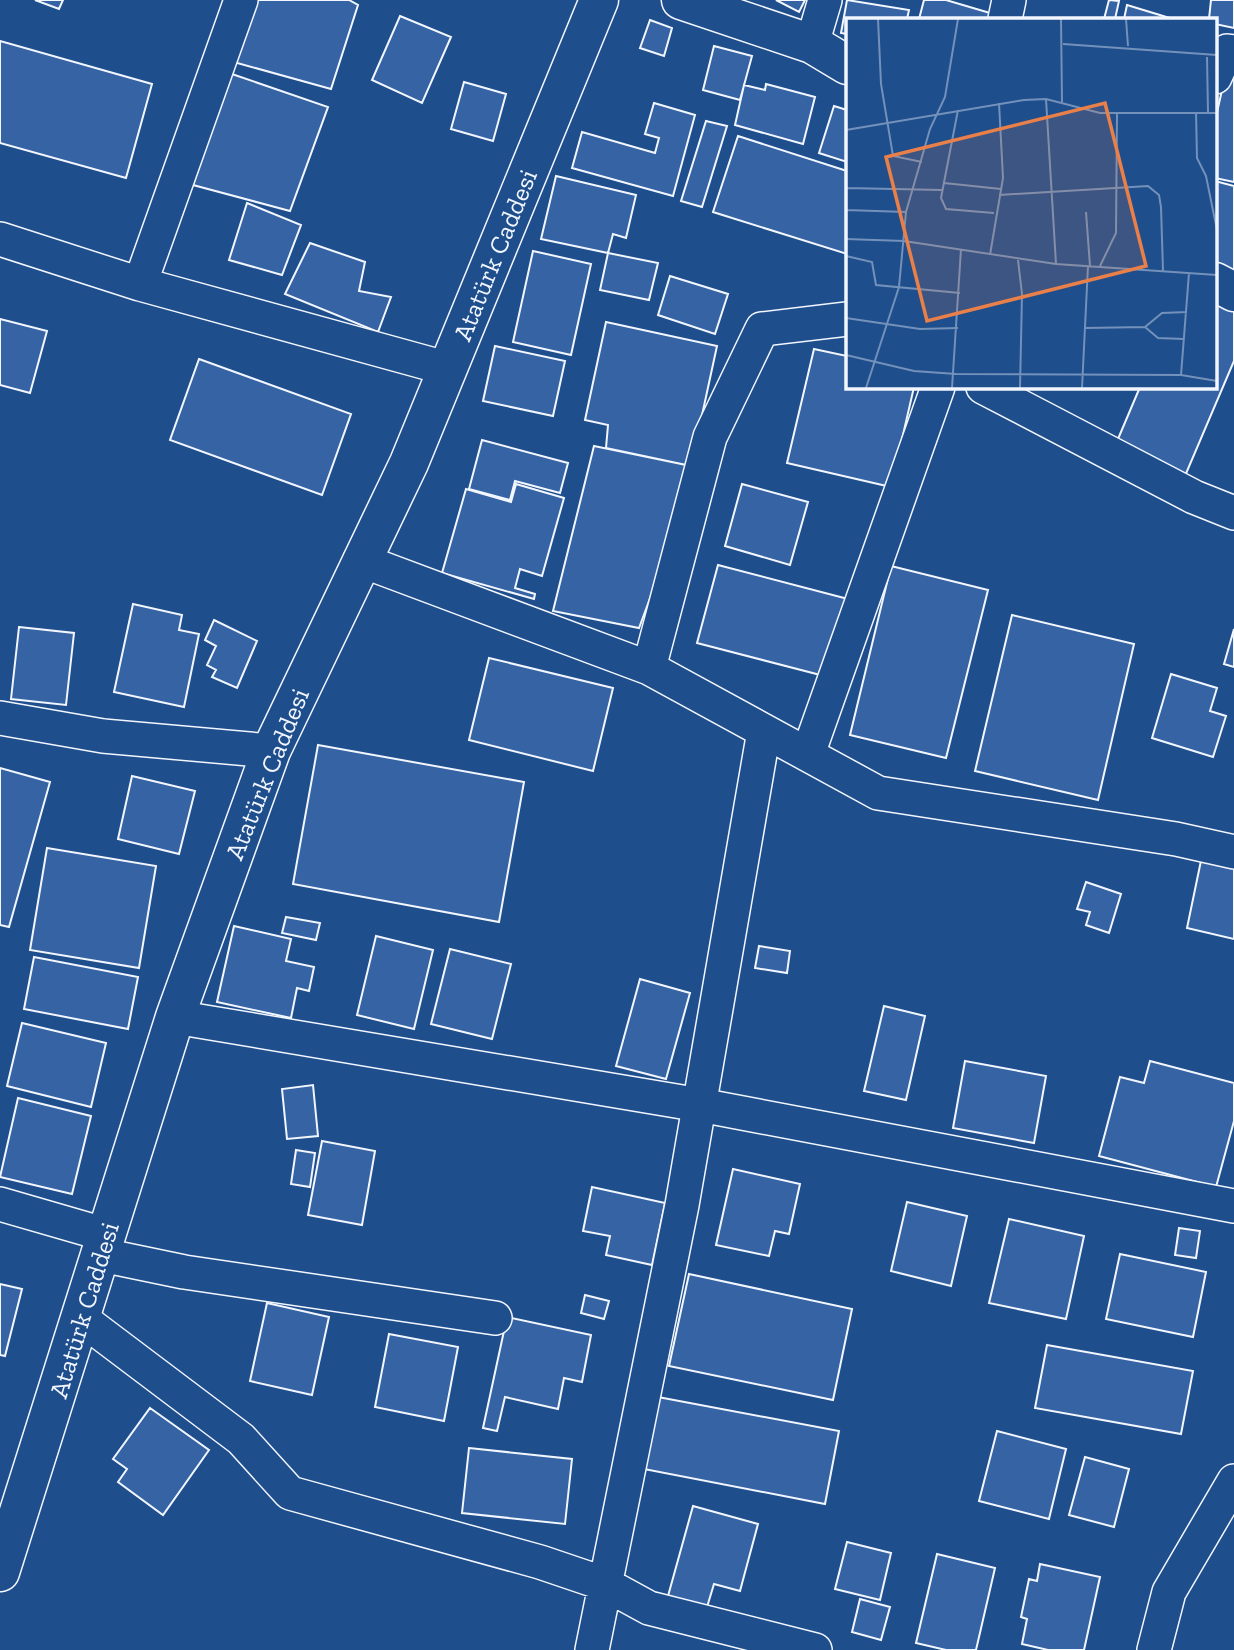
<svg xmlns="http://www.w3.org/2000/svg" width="1234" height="1650" font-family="'Zilla Slab',serif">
	<rect width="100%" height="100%" fill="#1f4e8c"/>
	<path fill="#3563a3" stroke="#f2f6ff" stroke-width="2" d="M 35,0 L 63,0 L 59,9 Z
		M 247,0 L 349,0 L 358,5 L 331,89 L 223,59 Z
		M 776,0 L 805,0 L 799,12 Z
		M 847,0 L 909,10 L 907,19 L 847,19 L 847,34 L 841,33 Z
		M 924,0 L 946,0 L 990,13 L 989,19 L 919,19 Z
		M 1109,0 L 1119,1 L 1115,19 L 1104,19 Z
		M 1211,0 L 1234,0 L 1234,28 L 1215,24 L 1215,19 L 1209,19 Z
		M 1127,5 L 1173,19 L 1124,19 Z
		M 400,16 L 451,37 L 422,103 L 372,80 Z
		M 650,20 L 672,28 L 664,56 L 640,48 Z
		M 0,41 L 152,84 L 126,178 L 0,143 Z
		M 714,46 L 752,56 L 740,100 L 703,90 Z
		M 229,73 L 328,107 L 290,211 L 193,185 Z
		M 1225,77 L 1234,79 L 1234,182 L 1215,178 L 1215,121 Z
		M 464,82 L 506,94 L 493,141 L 451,129 Z
		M 766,84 L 815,97 L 803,144 L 735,125 L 744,85 L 765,90 Z
		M 654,103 L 695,115 L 673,196 L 572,168 L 582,132 L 655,153 L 659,138 L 645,134 Z
		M 834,106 L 847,110 L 847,162 L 819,153 Z
		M 706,121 L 727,126 L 702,207 L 681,201 Z
		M 738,136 L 847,171 L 847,254 L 713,212 Z
		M 556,176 L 636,195 L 626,238 L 613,234 L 608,253 L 541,239 Z
		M 1215,181 L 1234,186 L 1234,272 L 1215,264 Z
		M 247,203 L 301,225 L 282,275 L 229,260 Z
		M 310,243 L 365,262 L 359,291 L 391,297 L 378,332 L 285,294 Z
		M 533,251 L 591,264 L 571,355 L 513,342 Z
		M 608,253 L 658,263 L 649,300 L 600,290 Z
		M 670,276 L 728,294 L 715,334 L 658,315 Z
		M 1215,301 L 1234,309 L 1234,361 L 1185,476 L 1115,446 L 1140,387 L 1215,387 Z
		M 0,319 L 47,331 L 30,393 L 0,385 Z
		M 606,322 L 717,346 L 691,466 L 606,448 L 608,425 L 585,420 Z
		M 495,346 L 565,361 L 553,416 L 483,401 Z
		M 814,349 L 847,356 L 847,387 L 914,387 L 891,487 L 787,463 Z
		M 199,359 L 351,414 L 322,495 L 170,440 Z
		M 482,440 L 568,463 L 560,493 L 515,481 L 510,500 L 469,489 Z
		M 594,446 L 691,466 L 679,520 L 639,628 L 553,611 Z
		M 516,484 L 564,498 L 542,576 L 520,569 L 515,588 L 535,594 L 534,599 L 442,573 L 466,489 L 511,502 Z
		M 742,484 L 808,502 L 790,565 L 725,546 Z
		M 718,565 L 848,599 L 828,677 L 697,643 Z
		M 891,566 L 988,590 L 946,758 L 850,735 Z
		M 133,604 L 182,615 L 179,630 L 199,634 L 184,707 L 114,692 Z
		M 1012,615 L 1134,644 L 1098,800 L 975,771 Z
		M 214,620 L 257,641 L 237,688 L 212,677 L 216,670 L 207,665 L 216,646 L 205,640 Z
		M 19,627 L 74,633 L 66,705 L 11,699 Z
		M 1234,629 L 1234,667 L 1224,664 Z
		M 489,658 L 613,688 L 593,771 L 469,740 Z
		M 1171,674 L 1217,688 L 1210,711 L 1226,716 L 1213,757 L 1152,738 Z
		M 318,745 L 524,782 L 499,922 L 293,884 Z
		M 0,768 L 50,782 L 9,927 L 0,925 Z
		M 132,776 L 195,791 L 179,854 L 118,839 Z
		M 47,848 L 156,866 L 139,968 L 30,950 Z
		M 1203,851 L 1234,858 L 1234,939 L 1187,928 Z
		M 1086,882 L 1121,894 L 1109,933 L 1086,925 L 1090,912 L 1077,909 Z
		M 286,917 L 320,923 L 316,940 L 282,933 Z
		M 234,926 L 291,939 L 286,961 L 314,967 L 309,991 L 297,988 L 291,1018 L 217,1002 Z
		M 376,936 L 433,950 L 414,1029 L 357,1015 Z
		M 759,946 L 790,951 L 787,973 L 755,968 Z
		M 450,949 L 511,964 L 492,1039 L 431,1024 Z
		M 34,957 L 138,977 L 128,1029 L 24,1009 Z
		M 640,979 L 690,993 L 666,1079 L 616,1066 Z
		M 884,1006 L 925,1016 L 906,1100 L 864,1091 Z
		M 22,1023 L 106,1043 L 91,1107 L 7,1086 Z
		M 965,1061 L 1046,1076 L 1034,1143 L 953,1128 Z
		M 1150,1061 L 1234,1083 L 1234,1121 L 1216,1187 L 1099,1156 L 1120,1077 L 1144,1083 Z
		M 313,1085 L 318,1136 L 287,1139 L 282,1089 Z
		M 18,1098 L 91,1116 L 72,1194 L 0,1177 Z
		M 322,1141 L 375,1151 L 362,1225 L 308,1215 Z
		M 296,1150 L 315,1153 L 310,1187 L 291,1184 Z
		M 733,1169 L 800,1184 L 789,1234 L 775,1231 L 769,1256 L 716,1245 Z
		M 592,1187 L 665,1203 L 652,1265 L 606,1255 L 610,1236 L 583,1231 Z
		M 907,1202 L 967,1216 L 951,1286 L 891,1271 Z
		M 1009,1219 L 1084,1236 L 1066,1319 L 989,1303 Z
		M 1179,1228 L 1200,1231 L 1196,1258 L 1175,1255 Z
		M 1120,1254 L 1206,1272 L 1193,1337 L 1106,1319 Z
		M 689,1274 L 852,1309 L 833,1400 L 669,1366 Z
		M 0,1284 L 22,1289 L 5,1356 L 0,1355 Z
		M 585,1295 L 609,1301 L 604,1319 L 581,1313 Z
		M 267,1303 L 329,1317 L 312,1395 L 250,1381 Z
		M 507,1317 L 591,1335 L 582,1382 L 564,1378 L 558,1409 L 505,1397 L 497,1431 L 483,1428 Z
		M 389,1334 L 458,1347 L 444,1421 L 375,1407 Z
		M 1047,1345 L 1193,1371 L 1181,1434 L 1035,1408 Z
		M 658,1397 L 839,1431 L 825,1504 L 644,1469 Z
		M 150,1408 L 209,1450 L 163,1515 L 118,1482 L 127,1469 L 113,1459 Z
		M 997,1431 L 1066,1449 L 1049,1519 L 979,1501 Z
		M 469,1448 L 572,1459 L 565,1524 L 462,1513 Z
		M 1085,1457 L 1129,1469 L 1114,1527 L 1069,1515 Z
		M 693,1506 L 758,1524 L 740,1591 L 714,1584 L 707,1607 L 668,1596 Z
		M 847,1542 L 891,1553 L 880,1600 L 835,1589 Z
		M 937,1554 L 995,1568 L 976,1650 L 946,1650 L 916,1643 Z
		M 1040,1564 L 1100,1577 L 1084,1650 L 1048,1650 L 1022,1644 L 1027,1619 L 1021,1617 L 1029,1579 L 1037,1581 Z
		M 860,1599 L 890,1607 L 881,1640 L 852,1632 Z"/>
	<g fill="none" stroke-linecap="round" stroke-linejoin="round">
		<defs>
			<path id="street" d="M 1005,19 L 1009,0
				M 812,44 L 825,0
				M 1215,77 L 1227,51 L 1234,52
				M 0,239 L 140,284 L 449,369
				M 140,284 L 241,0
				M 983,387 L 1194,497 L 1234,513
				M 360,560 L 649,668 L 878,793 L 1176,839 L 1234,852
				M 649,668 L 710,437 L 762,329 L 847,319
				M 0,718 L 103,736 L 271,751
				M 808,754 L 938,387
				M 175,1017 L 700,1105 L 1234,1206
				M 0,1204 L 107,1235
				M 102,1255 L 184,1272 L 495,1318
				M 82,1319 L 241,1439 L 290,1493 L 540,1562 L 605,1584 L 649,1608 L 815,1650
				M 592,1650 L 682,1205 L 764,731
				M 1154,1650 L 1169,1592 L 1234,1481"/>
			<path id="secondary" d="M 681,0 L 812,44 L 847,65
				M 1215,282 L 1234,292
				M 0,1572 L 175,1017 L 271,751 L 409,463 L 599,0"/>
		</defs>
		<use href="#street" stroke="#f2f6ff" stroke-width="36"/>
		<use href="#secondary" stroke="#f2f6ff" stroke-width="41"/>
		<use href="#street" stroke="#1f4e8c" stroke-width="33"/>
		<use href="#secondary" stroke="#1f4e8c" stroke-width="38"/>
	</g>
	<g text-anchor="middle" stroke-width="5" stroke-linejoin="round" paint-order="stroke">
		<g font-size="26" fill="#f2f6ff" stroke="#1f4e8c">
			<text transform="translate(495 255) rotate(-68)" y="9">Atatürk Caddesi</text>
			<text transform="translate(267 774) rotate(-68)" y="9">Atatürk Caddesi</text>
			<text transform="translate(84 1310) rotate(-73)" y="9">Atatürk Caddesi</text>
		</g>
	</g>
	<g transform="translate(846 18)">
		<rect width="371" height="371" fill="#1f4e8c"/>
		<path fill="none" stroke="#7391ba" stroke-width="2" d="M 32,1 L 35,66 L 47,138 L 76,144M 215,1 L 216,84M 280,1 L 282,28M 217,26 L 371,37M 361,39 L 362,94M 200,81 L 210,246M 112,92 L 95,180 L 100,191 L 148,195M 350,94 L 351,140 L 360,158 L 371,212M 0,112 L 178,82 L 200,81 L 254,95 L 371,95M 0,129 L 0,220M 98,165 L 155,171M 0,170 L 96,172M 153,177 L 302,168 L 313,177 L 315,189 L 317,253M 0,192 L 60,194M 240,194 L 244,248M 0,221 L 58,223 L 210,246 L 371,257M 144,237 L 157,160 L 153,85M 0,238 L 26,244 L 30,267 L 114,275M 172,242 L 176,276 L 174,370M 254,248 L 270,215 L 271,95M 0,300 L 74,311 L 112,310M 299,309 L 316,295 L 341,294M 239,310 L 299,309 L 312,320 L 338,321M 0,337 L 68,353 L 110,356 L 335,357 L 371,363M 335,357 L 343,255M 20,370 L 53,269 L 60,194 L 84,111 L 99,79 L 112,1M 106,370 L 115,231M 236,370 L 242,248"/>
		<path fill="#ea8049" fill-opacity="0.15" stroke="#ea8049" stroke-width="3.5" d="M 259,85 L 300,248 L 81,303 L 40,139 Z"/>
		<rect width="371" height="371" fill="none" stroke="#f2f6ff" stroke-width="3.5"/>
	</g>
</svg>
